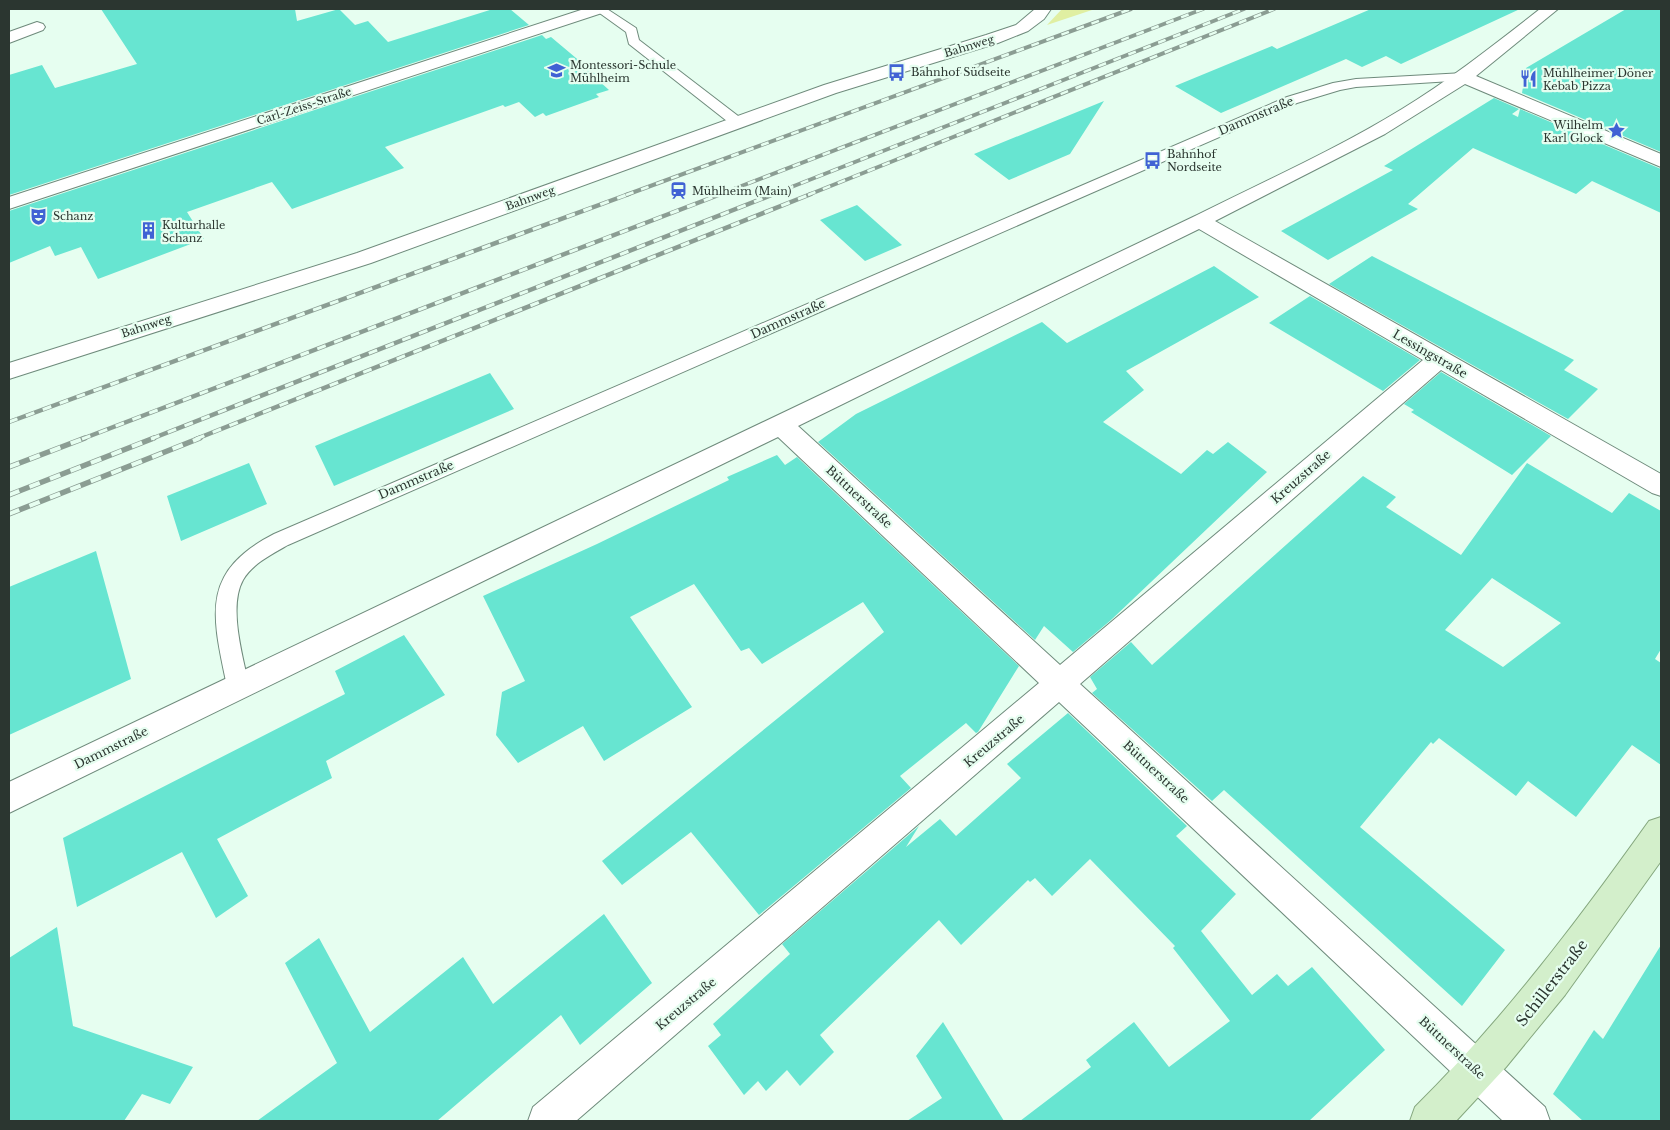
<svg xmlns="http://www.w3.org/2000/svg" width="1670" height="1130" font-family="'Libre Baskerville',serif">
	<rect width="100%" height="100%" fill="#e6fef0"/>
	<path fill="#e0efa2" d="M 1062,9 L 1095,9 L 1047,25 Z"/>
	<path fill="#67e5d1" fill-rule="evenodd" d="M 101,9 L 295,9 L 297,21 L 339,9 L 355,25 L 368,21 L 388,42 L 493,9 L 510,9 L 529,25 L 9,195 L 9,75 L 42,65 L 55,88 L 137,64 Z
		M 1371,9 L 1520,9 L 1401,64 L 1386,56 L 1362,67 L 1346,59 L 1221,113 L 1175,86 L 1272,46 L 1277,49 Z
		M 1626,9 L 1661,9 L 1661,152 L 1522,93 L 1526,68 Z
		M 542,35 L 546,39 L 551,37 L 601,79 L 598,80 L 609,90 L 596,94 L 599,97 L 546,116 L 543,113 L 535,117 L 519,102 L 505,107 L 503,105 L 385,147 L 404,168 L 292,209 L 272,182 L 187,212 L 204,239 L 98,279 L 81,247 L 55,256 L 50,246 L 9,263 L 9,211 Z
		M 1494,98 L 1519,109 L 1512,114 L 1518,117 L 1520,109 L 1661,169 L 1661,213 L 1592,181 L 1576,194 L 1473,148 L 1408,204 L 1418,209 L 1328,260 L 1281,231 L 1393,170 L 1384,166 Z
		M 1104,101 L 1070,154 L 1009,180 L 974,154 Z
		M 857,205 L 902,245 L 865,261 L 820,220 Z
		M 1372,256 L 1574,360 L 1564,370 L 1598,389 L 1568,419 L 1329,284 Z
		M 1214,266 L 1259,297 L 1126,371 L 1144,390 L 1103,422 L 1181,474 L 1207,450 L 1213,454 L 1228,442 L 1267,472 L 1111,620 L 1073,652 L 1044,626 L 1035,640 L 818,442 L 856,414 L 1042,322 L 1067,343 Z
		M 1310,296 L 1420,360 L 1383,391 L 1269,323 Z
		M 1441,372 L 1551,436 L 1512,475 L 1411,412 L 1414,410 L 1404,404 Z
		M 490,373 L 514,409 L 334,486 L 315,446 Z
		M 777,455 L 785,465 L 797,457 L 1019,666 L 978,732 L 976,733 L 966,723 L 900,776 L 911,788 L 759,915 L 691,832 L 622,885 L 602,861 L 884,632 L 863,602 L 762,664 L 749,648 L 741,651 L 694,584 L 630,617 L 692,707 L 604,761 L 583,726 L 518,763 L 496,735 L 502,692 L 525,681 L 483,596 L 597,544 L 729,480 L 727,477 Z
		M 249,463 L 267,504 L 181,541 L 167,496 Z
		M 1527,463 L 1612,513 L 1629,493 L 1661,511 L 1661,649 L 1655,659 L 1661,663 L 1661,765 L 1632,745 L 1576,817 L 1528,781 L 1516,796 L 1439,738 L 1433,744 L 1431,742 L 1360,827 L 1505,950 L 1462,1006 L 1224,790 L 1212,801 L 1092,693 L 1097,689 L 1090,677 L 1131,642 L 1152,665 L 1363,476 L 1396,497 L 1386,507 L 1461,555 ZM 1492,578 L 1561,623 L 1503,667 L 1445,630 Z
		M 96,551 L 131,679 L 9,735 L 9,587 Z
		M 404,635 L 445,695 L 326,761 L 332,778 L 217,839 L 248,896 L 216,918 L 182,852 L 77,907 L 63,838 L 345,694 L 335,671 Z
		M 1068,713 L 1187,826 L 1176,836 L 1236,894 L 1201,931 L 1252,995 L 1277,974 L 1288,986 L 1312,967 L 1385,1050 L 1309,1121 L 1020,1121 L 1091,1067 L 1086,1060 L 1134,1022 L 1169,1067 L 1230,1021 L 1173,948 L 1175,946 L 1090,859 L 1052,896 L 1035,878 L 1030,882 L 1028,880 L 961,945 L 939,920 L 820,1035 L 834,1052 L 800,1086 L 787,1070 L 766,1091 L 758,1081 L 744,1095 L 708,1046 L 721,1035 L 713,1024 L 790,954 L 782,944 L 919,826 L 906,847 L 940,819 L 956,836 L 1021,778 L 1007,764 Z
		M 604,914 L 652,983 L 580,1045 L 561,1015 L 437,1121 L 257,1121 L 337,1063 L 285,963 L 319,938 L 370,1032 L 463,957 L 493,1004 Z
		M 57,927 L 73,1026 L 193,1067 L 170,1104 L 142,1094 L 124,1121 L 9,1121 L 9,958 Z
		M 1661,945 L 1661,1121 L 1583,1121 L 1553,1094 L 1594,1030 L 1603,1039 Z
		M 943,1022 L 1004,1121 L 907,1121 L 942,1098 L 916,1056 Z"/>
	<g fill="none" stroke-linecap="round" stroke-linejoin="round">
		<defs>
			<path id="service" d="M 594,9 L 607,9 L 636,28 L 639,40 L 742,119 L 744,122 L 742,125 L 732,125 L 629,44 L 626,32 Z
				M 1464,73 L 1470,77 L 1468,80 L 1356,87 L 1340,90 L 1297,103 L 288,545 C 272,554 252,564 243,580 C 228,607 243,657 249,686 L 246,693 L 238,696 L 230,693 L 227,686 C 212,615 200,572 274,534 L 1287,97 L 1333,83 L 1356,79 Z"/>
			<path id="minor" d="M 584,9 L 607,9 L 605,12 L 9,209 L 9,197 Z
				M 1035,9 L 1051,9 L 1044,19 L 1028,31 L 998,43 L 836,93 L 371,263 L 9,379 L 9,363 L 357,253 L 824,85 L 986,35 L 1016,25 Z
				M 1540,9 L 1558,9 L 1476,76 L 1661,154 L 1661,167 L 1465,84 L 1385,134 L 1215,221 L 1661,474 L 1661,496 L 1652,493 L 1441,370 L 1080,684 L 1545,1107 L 1550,1121 L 1503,1121 L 1059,702 L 576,1121 L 528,1121 L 533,1107 L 1039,683 L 778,437 L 9,813 L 9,782 L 1193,217 C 1263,182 1335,150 1402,109 C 1451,79 1495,44 1540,9 ZM 1199,229 L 1423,360 L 1060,665 L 798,426 Z
				M 37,22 L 43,24 L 45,27 L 43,30 L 9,43 L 9,32 Z"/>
			<path id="primary" d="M 1661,817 L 1661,861 L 1565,995 L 1506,1067 L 1456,1121 L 1410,1121 L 1415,1107 C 1503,1020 1577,922 1649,821 Z"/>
		</defs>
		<use href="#service" stroke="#6f8b7c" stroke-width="2"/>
		<use href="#minor" stroke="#6f8b7c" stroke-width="2"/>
		<use href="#primary" stroke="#85a77e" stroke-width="2"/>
		<use href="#service" fill="#fff" fill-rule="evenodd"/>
		<use href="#minor" fill="#fff" fill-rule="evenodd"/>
		<use href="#primary" fill="#d3efcb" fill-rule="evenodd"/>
		<defs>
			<path id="rail-far2" d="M 626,195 L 1131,9
				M 718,195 L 1203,9
				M 771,195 L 1244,9
				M 808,195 L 1274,9"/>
			<path id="rail-far1" d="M 9,422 L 629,194
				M 82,439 L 721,194
				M 151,439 L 774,194
				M 196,439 L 811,194"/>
			<path id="rail" d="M 9,467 L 85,438
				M 9,495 L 154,438
				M 9,514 L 200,438"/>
		</defs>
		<use href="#rail-far2" stroke="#8b9d93" stroke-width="4"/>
		<use href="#rail-far1" stroke="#8b9d93" stroke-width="4.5"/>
		<use href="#rail" stroke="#8b9d93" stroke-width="5.5"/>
		<use href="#rail-far2" stroke="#e6fef0" stroke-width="2.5" stroke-dasharray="8" stroke-linecap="butt"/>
		<use href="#rail-far1" stroke="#e6fef0" stroke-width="3" stroke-dasharray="9" stroke-linecap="butt"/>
		<use href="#rail" stroke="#e6fef0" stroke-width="4" stroke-dasharray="11" stroke-linecap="butt"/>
	</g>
	<defs>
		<symbol id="school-bare" viewBox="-9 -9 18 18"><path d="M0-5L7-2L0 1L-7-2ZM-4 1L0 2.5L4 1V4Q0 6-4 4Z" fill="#4062d4" stroke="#e6fef0" stroke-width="2.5" paint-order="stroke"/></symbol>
		<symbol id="bus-bare" viewBox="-9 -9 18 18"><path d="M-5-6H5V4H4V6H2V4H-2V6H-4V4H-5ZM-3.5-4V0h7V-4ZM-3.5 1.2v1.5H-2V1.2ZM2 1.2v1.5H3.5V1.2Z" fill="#4062d4" stroke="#e6fef0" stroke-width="2.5" paint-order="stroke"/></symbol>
		<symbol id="restaurant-bare" viewBox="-9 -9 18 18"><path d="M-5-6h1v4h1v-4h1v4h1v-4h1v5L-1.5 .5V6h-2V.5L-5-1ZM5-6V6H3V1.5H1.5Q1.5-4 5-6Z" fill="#4062d4" stroke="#e6fef0" stroke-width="2.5" paint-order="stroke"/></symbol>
		<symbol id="sight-bare" viewBox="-9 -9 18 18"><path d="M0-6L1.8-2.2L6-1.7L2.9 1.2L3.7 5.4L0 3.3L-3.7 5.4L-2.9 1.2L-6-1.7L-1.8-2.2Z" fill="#4062d4" stroke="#e6fef0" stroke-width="2.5" paint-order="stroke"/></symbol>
		<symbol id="station-bare" viewBox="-9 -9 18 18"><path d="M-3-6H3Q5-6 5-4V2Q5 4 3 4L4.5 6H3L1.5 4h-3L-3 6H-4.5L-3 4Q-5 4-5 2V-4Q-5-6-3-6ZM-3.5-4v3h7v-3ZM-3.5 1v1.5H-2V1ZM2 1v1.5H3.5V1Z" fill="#4062d4" stroke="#e6fef0" stroke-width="2.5" paint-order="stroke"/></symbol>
		<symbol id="theatre-bare" viewBox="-9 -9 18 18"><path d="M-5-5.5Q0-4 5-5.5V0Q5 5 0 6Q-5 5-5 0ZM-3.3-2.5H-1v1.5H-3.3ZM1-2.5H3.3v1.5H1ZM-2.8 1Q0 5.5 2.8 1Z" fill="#4062d4" stroke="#e6fef0" stroke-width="2.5" paint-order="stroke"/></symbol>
		<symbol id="building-bare" viewBox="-9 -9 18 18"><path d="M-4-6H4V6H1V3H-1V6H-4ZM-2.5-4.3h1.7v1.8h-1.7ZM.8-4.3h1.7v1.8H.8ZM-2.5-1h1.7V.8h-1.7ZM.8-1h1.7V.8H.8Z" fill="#4062d4" stroke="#e6fef0" stroke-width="2.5" paint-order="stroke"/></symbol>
	</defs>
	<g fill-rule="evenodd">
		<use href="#school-bare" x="544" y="58" width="25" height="25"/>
		<use href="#bus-bare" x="884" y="60" width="25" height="25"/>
		<use href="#restaurant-bare" x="1516" y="66" width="25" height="25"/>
		<use href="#sight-bare" x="1604" y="118" width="25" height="25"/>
		<use href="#bus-bare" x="1140" y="148" width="25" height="25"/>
		<use href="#station-bare" x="666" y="178" width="25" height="25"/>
		<use href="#theatre-bare" x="26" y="204" width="25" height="25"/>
		<use href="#building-bare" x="136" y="218" width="25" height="25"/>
	</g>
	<g text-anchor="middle" stroke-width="4.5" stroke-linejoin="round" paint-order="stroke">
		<g font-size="11" fill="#2b3630" stroke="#e6fef0">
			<text transform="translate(969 46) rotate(-17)" y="4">Bahnweg</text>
			<text transform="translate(304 106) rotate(-18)" y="4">Carl-Zeiss-Straße</text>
			<text transform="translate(530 198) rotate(-20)" y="4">Bahnweg</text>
			<text transform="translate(146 326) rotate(-18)" y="4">Bahnweg</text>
		</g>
		<g font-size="11" fill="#2b3630" stroke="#e6fef0" text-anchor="start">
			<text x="570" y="69">Montessori-Schule<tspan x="570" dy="13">Mühlheim</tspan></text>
			<text x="911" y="76">Bahnhof Südseite</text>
			<text x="1543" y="77">Mühlheimer Döner<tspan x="1543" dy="13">Kebab Pizza</tspan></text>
			<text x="1603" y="129" text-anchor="end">Wilhelm<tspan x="1603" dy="13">Karl Glock</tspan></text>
			<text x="1167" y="158">Bahnhof<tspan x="1167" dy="13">Nordseite</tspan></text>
			<text x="692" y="195">Mühlheim (Main)</text>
			<text x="53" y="220">Schanz</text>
			<text x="162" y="229">Kulturhalle<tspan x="162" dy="13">Schanz</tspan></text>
		</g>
		<g font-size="12" fill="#2b3630" stroke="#e6fef0">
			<text transform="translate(1256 116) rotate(-23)" y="4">Dammstraße</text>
			<text transform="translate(788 319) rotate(-24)" y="4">Dammstraße</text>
			<text transform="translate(1430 354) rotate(30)" y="4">Lessingstraße</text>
			<text transform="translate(1301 477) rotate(-41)" y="4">Kreuzstraße</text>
			<text transform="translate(416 480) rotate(-23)" y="4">Dammstraße</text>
			<text transform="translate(859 497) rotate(43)" y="4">Büttnerstraße</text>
			<text transform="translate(994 741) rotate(-40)" y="4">Kreuzstraße</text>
			<text transform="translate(111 748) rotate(-26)" y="4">Dammstraße</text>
			<text transform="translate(1156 772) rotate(43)" y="4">Büttnerstraße</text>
			<text transform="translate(686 1004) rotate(-40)" y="4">Kreuzstraße</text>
			<text transform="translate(1452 1048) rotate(43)" y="4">Büttnerstraße</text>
		</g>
		<g font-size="15" fill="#2b3630" stroke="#e6fef0">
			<text transform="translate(1552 983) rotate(-52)" y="5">Schillerstraße</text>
		</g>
	</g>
	<rect width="1670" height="1130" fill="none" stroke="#2b3630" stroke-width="20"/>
</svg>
